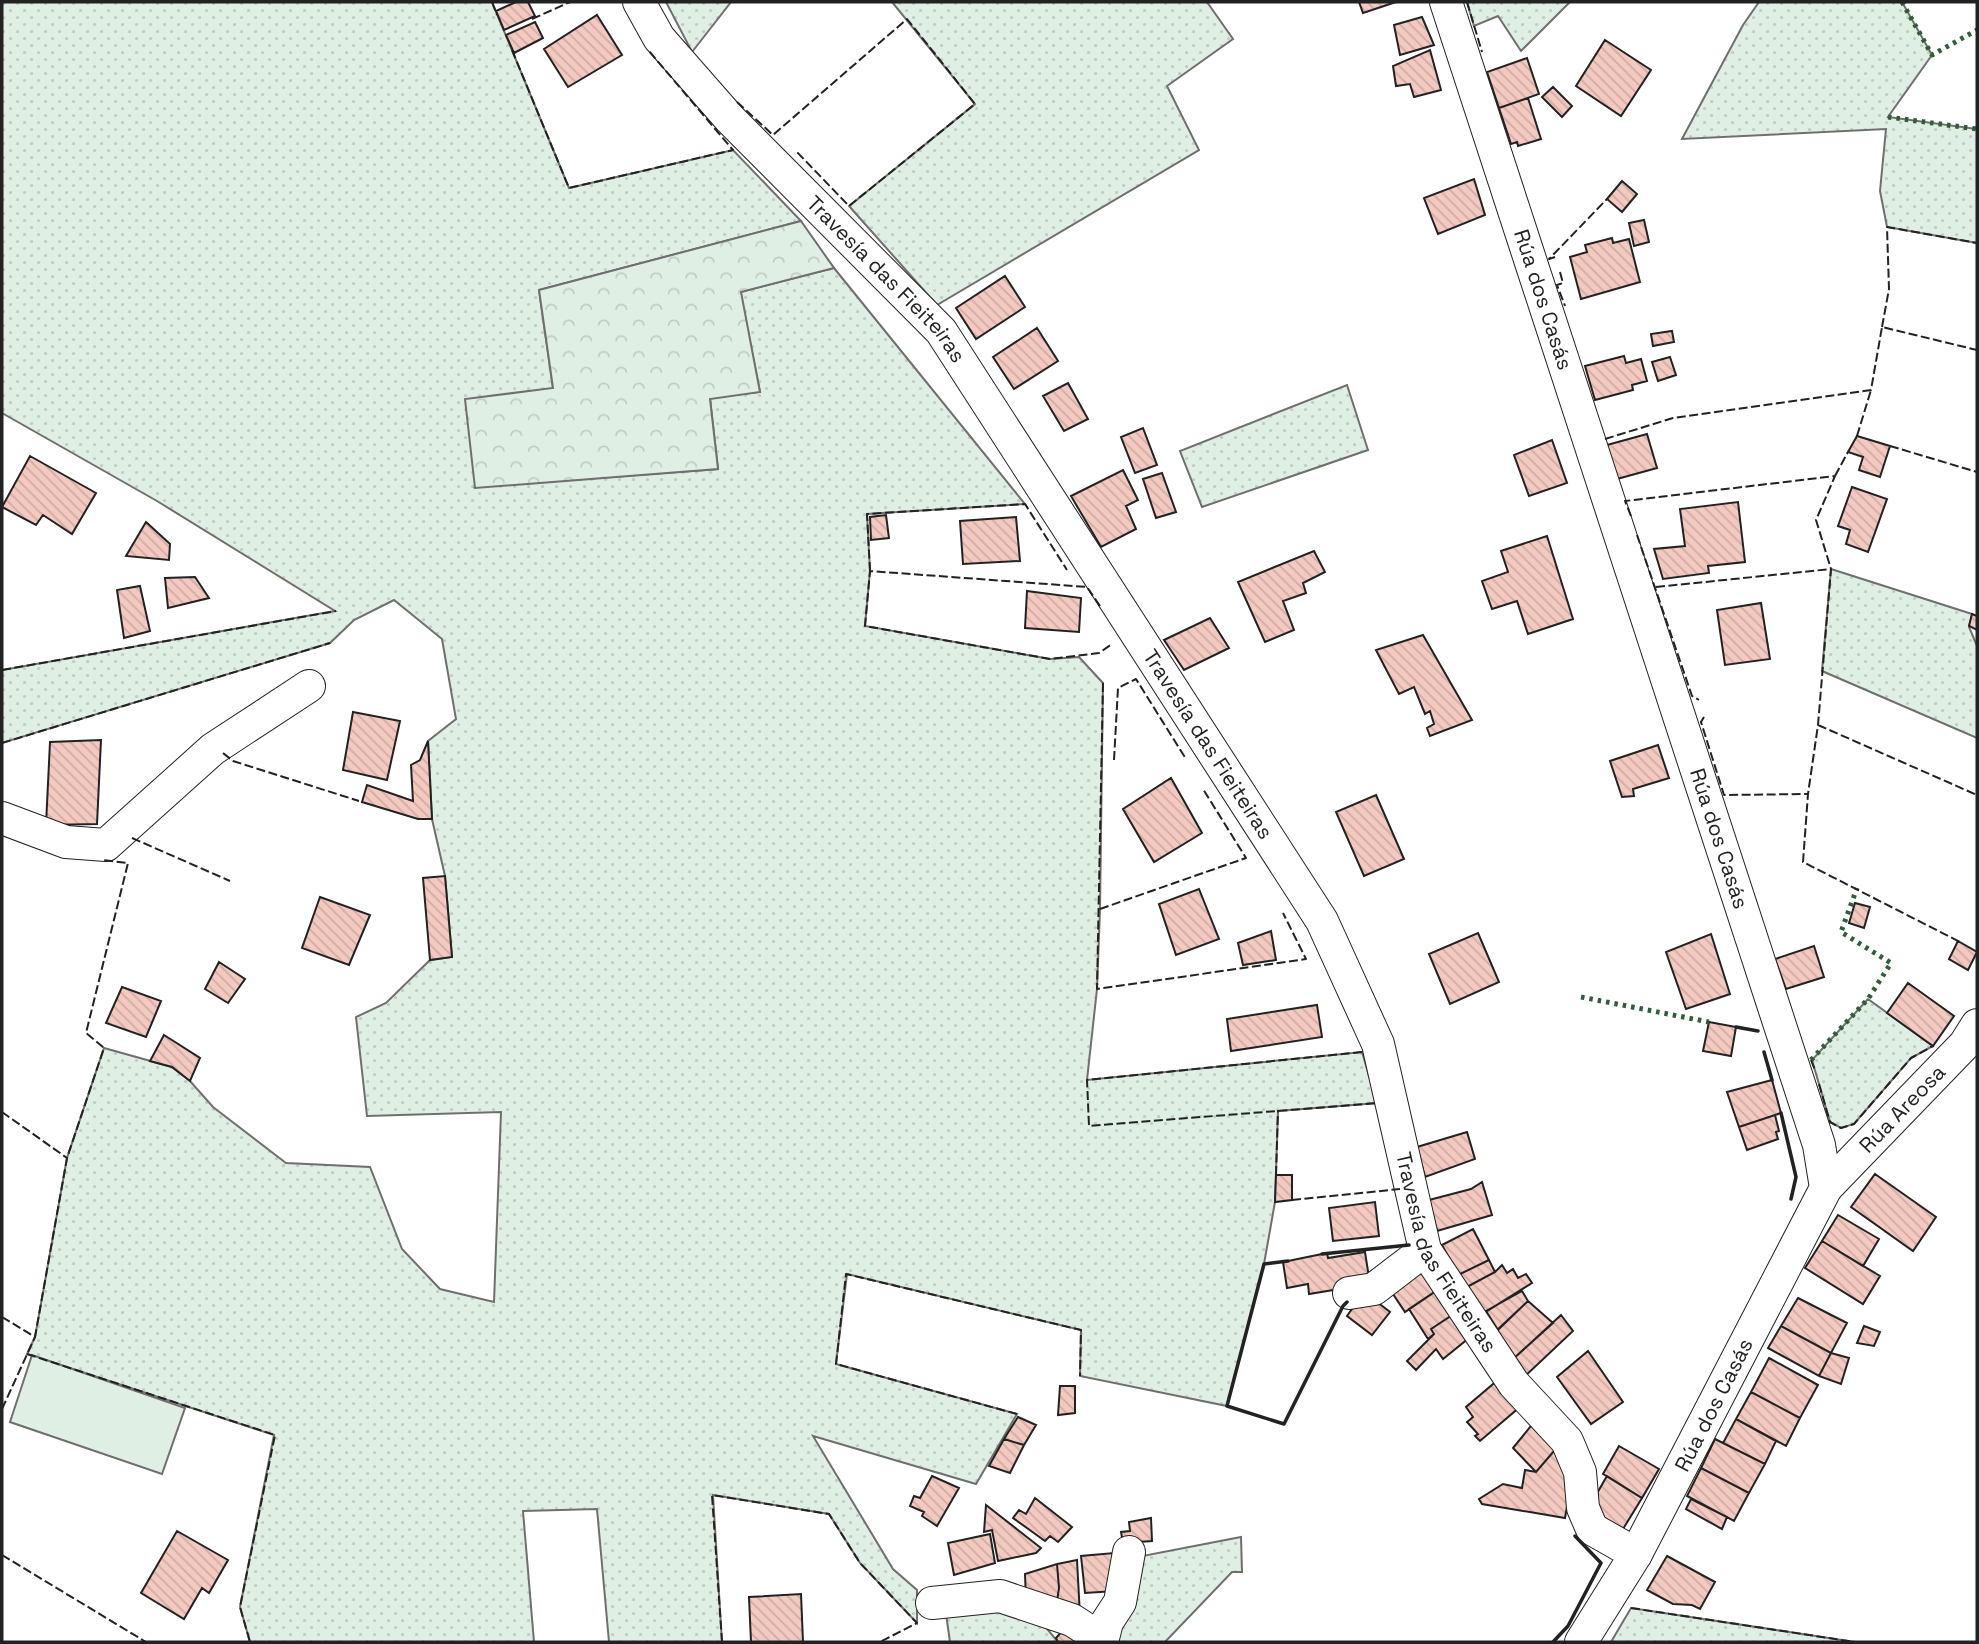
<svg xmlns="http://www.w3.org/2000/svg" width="1979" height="1644" font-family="'Space Grotesk',sans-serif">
	<defs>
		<pattern id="grass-dots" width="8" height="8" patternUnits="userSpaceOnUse" patternTransform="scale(1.75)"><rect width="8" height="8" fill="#e0efe3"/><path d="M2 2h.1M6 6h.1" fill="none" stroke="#c0cdc2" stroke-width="1.8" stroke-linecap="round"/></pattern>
		<pattern id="forest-crowns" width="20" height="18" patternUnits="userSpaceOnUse" patternTransform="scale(1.75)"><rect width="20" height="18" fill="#e0efe3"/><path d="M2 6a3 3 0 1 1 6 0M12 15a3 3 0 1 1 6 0" fill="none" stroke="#c0cdc2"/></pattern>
		<pattern id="building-back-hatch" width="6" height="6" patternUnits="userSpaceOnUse" patternTransform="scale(1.75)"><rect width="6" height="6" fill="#f3c9c0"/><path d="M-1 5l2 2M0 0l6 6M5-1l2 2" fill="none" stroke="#d0aca5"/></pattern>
	</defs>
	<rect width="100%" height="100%" fill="#fff"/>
	<path fill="url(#grass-dots)" stroke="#6f6f6f" stroke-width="2" d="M 2,2 L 492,2 L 569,188 L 733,150 L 801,221 L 539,290 L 553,388 L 475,487 L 718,469 L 710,398 L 760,392 L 740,292 L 834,268 L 1025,504 L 867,514 L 870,571 L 865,626 L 1050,659 L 1079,657 L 1103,683 L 1100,909 L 1097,989 L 1087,1080 L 1362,1052 L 1377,1103 L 1278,1111 L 1275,1202 L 1264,1264 L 1227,1406 L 1080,1376 L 1081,1330 L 847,1274 L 836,1364 L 1017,1414 L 976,1484 L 813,1436 L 893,1569 L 917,1590 L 917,1623 L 860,1563 L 829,1514 L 713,1495 L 722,1642 L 609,1642 L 597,1509 L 523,1511 L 534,1642 L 250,1642 L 240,1607 L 274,1435 L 27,1354 L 35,1337 L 67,1158 L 104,1048 L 172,1067 L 190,1081 L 213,1107 L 286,1163 L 370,1167 L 402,1249 L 440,1289 L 494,1302 L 501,1112 L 367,1116 L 356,1017 L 386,1003 L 430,960 L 452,957 L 445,876 L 432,819 L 428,741 L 456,719 L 442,639 L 394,600 L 354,620 L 330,643 L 2,743 L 2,670 L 335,611 L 157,501 L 2,413 Z
		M 666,2 L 731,2 L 692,52 Z
		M 892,2 L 1207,2 L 1233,39 L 1167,86 L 1199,150 L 937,305 L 849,206 L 975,104 Z
		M 1467,2 L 1570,2 L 1521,51 L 1498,16 L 1474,26 Z
		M 1759,2 L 1902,2 L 1932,55 L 1888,117 L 1977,129 L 1977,243 L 1887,227 L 1880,191 L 1886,129 L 1682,139 L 1743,25 Z
		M 1347,385 L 1368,450 L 1202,507 L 1180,451 Z
		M 1831,569 L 1972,614 L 1969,627 L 1977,646 L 1977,738 L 1822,671 Z
		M 1868,999 L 1933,1046 L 1911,1058 L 1854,1124 L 1841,1128 L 1830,1122 L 1812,1060 Z
		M 1241,1537 L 1242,1572 L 1232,1572 L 1165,1642 L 1114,1642 L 1132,1558 Z
		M 993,1604 L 1039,1619 L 1058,1642 L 950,1642 L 946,1614 Z
		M 1631,1608 L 1855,1642 L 1611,1642 Z"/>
	<path fill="url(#forest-crowns)" stroke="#6f6f6f" stroke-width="2" d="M 801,221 L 834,268 L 741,292 L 760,392 L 710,399 L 718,469 L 475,488 L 465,399 L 553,388 L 539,290 Z"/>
	<path fill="#e0efe3" stroke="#6f6f6f" stroke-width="2" d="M 32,1355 L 185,1408 L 162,1474 L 10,1422 Z"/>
	<path fill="url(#building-back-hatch)" stroke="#222" stroke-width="2" d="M 516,2 L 528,2 L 535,16 L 504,30 L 496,11 Z
		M 1359,2 L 1396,2 L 1363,13 Z
		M 597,15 L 622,55 L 568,87 L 544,49 Z
		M 1422,17 L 1434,45 L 1400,55 L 1394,25 Z
		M 535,22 L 543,38 L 514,53 L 506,35 Z
		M 1605,40 L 1651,70 L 1621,116 L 1576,86 Z
		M 1430,50 L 1441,90 L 1414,97 L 1410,84 L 1396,86 L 1393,66 Z
		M 1527,58 L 1539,94 L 1499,108 L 1487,72 Z
		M 1553,87 L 1572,106 L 1562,117 L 1542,97 Z
		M 1528,98 L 1541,139 L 1518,146 L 1517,142 L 1511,144 L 1499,108 Z
		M 1474,179 L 1485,215 L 1438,234 L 1424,198 Z
		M 1622,181 L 1637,194 L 1622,212 L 1607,199 Z
		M 1644,220 L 1649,242 L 1634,246 L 1629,223 Z
		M 1612,238 L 1613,243 L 1629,239 L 1640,282 L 1581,299 L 1570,257 L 1587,252 L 1585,245 Z
		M 1005,276 L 1025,307 L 976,339 L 956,308 Z
		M 1037,328 L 1058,361 L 1014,389 L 993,357 Z
		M 1672,331 L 1674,342 L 1653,346 L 1651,334 Z
		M 1624,356 L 1626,363 L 1641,359 L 1647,381 L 1632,385 L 1633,390 L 1595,400 L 1585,366 Z
		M 1670,357 L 1676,375 L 1658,381 L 1652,362 Z
		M 1068,383 L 1088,419 L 1064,431 L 1043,396 Z
		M 1143,428 L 1157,465 L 1135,473 L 1121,437 Z
		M 1647,434 L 1657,468 L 1617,479 L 1607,445 Z
		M 1857,436 L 1890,446 L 1880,477 L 1859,470 L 1863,457 L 1848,452 Z
		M 1552,440 L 1567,483 L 1529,496 L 1514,455 Z
		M 30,456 L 96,493 L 72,534 L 43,515 L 36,525 L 2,507 Z
		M 1123,470 L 1138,500 L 1126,506 L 1136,529 L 1101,547 L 1071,496 Z
		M 1162,473 L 1176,512 L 1156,518 L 1143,479 Z
		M 1852,487 L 1887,499 L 1868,552 L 1846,544 L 1850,530 L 1838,526 Z
		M 1738,502 L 1745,562 L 1708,566 L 1709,573 L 1663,579 L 1654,549 L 1685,546 L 1680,509 Z
		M 886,515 L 889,538 L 871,540 L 870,517 Z
		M 1016,517 L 1020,561 L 963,564 L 960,521 Z
		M 146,522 L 170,544 L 169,560 L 126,556 Z
		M 1547,536 L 1573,619 L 1528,634 L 1517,601 L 1492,609 L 1482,581 L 1508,572 L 1501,551 Z
		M 1314,551 L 1325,572 L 1303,583 L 1306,593 L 1283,601 L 1294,630 L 1265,642 L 1238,582 Z
		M 195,577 L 209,598 L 168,608 L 165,578 Z
		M 140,586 L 150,631 L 124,638 L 117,590 Z
		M 1027,591 L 1081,598 L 1079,632 L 1025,628 Z
		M 1761,603 L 1770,659 L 1725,665 L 1717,610 Z
		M 1972,614 L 1977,616 L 1977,630 L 1969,626 Z
		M 1210,618 L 1229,648 L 1184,670 L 1164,640 Z
		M 1423,635 L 1472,720 L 1430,736 L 1427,728 L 1434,724 L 1430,711 L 1425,714 L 1414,687 L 1399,694 L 1376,650 Z
		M 353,712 L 400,721 L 387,780 L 343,770 Z
		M 101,740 L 97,824 L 46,825 L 50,742 Z
		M 428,741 L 432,819 L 418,819 L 362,802 L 367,785 L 413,801 L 411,765 L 420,760 Z
		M 1658,745 L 1669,778 L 1633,789 L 1634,796 L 1622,797 L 1610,761 Z
		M 1171,778 L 1202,833 L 1154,862 L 1123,809 Z
		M 1376,795 L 1404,859 L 1364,876 L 1336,812 Z
		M 445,876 L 452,957 L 430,960 L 423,878 Z
		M 1199,889 L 1219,939 L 1176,955 L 1159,904 Z
		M 320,897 L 370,915 L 349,965 L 302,948 Z
		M 1855,903 L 1870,907 L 1864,928 L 1849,923 Z
		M 1271,931 L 1276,960 L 1243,965 L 1238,943 Z
		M 1478,933 L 1499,982 L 1450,1004 L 1429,954 Z
		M 1711,934 L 1730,994 L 1686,1009 L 1666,952 Z
		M 1958,941 L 1977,952 L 1968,970 L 1949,959 Z
		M 1814,946 L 1824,977 L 1786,989 L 1775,959 Z
		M 219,962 L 245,979 L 228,1003 L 205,989 Z
		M 1908,983 L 1954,1016 L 1933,1046 L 1887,1013 Z
		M 122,987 L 161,1001 L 146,1037 L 106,1023 Z
		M 1317,1005 L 1322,1037 L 1231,1051 L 1227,1019 Z
		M 1709,1022 L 1736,1027 L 1731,1056 L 1703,1051 Z
		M 164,1035 L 200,1058 L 190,1081 L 172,1067 L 150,1061 Z
		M 1772,1080 L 1781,1113 L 1739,1127 L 1727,1092 Z
		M 1775,1115 L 1779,1131 L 1776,1132 L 1778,1139 L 1747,1150 L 1739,1127 Z
		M 1467,1132 L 1475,1159 L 1425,1177 L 1417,1147 Z
		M 1875,1174 L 1936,1217 L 1913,1251 L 1851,1207 Z
		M 1276,1175 L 1292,1175 L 1292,1200 L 1275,1202 Z
		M 1482,1182 L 1492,1215 L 1437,1231 L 1429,1200 L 1471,1189 Z
		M 1375,1202 L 1379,1236 L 1333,1241 L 1329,1208 Z
		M 1838,1215 L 1879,1239 L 1863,1266 L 1822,1241 Z
		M 1473,1229 L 1489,1260 L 1458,1275 L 1442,1245 Z
		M 1822,1241 L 1880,1276 L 1863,1304 L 1805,1268 Z
		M 1365,1252 L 1370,1284 L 1309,1294 L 1308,1284 L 1287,1288 L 1283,1262 L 1327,1253 L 1328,1258 Z
		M 1489,1260 L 1495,1272 L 1465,1288 L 1458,1275 Z
		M 1421,1261 L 1439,1289 L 1405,1312 L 1387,1285 Z
		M 1502,1265 L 1507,1273 L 1513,1269 L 1518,1278 L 1526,1274 L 1532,1283 L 1479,1316 L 1465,1288 L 1495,1272 Z
		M 1439,1289 L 1454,1314 L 1431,1329 L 1434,1334 L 1428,1339 L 1409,1309 Z
		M 1522,1291 L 1528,1301 L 1498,1330 L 1486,1311 Z
		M 1364,1292 L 1390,1312 L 1372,1335 L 1347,1316 Z
		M 1798,1298 L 1847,1323 L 1831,1353 L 1781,1326 Z
		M 1528,1301 L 1553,1323 L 1511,1361 L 1494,1333 Z
		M 1454,1314 L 1469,1338 L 1443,1359 L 1436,1349 L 1416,1370 L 1407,1361 L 1434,1334 L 1431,1329 Z
		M 1561,1315 L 1573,1331 L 1523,1378 L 1511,1361 Z
		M 1781,1326 L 1831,1353 L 1819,1376 L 1768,1348 Z
		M 1864,1326 L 1880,1332 L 1874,1346 L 1857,1343 Z
		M 1588,1351 L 1623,1402 L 1591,1424 L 1557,1377 Z
		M 1831,1353 L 1849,1358 L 1841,1384 L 1819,1376 Z
		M 1769,1358 L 1818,1385 L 1800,1418 L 1751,1392 Z
		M 1499,1379 L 1521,1406 L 1480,1441 L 1475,1436 L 1478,1434 L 1467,1422 L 1473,1417 L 1466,1407 Z
		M 1060,1386 L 1075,1386 L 1075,1413 L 1058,1415 Z
		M 1751,1392 L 1800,1418 L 1786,1446 L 1736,1419 Z
		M 1018,1417 L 1036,1425 L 1024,1445 L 1004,1439 Z
		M 1736,1419 L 1776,1441 L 1765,1464 L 1723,1443 Z
		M 1535,1421 L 1560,1444 L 1536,1472 L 1513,1448 Z
		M 1004,1439 L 1024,1445 L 1010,1473 L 989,1466 Z
		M 1715,1439 L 1765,1464 L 1749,1493 L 1701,1468 Z
		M 1560,1444 L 1572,1479 L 1565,1518 L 1482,1504 L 1479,1499 L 1503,1484 L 1522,1488 L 1525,1470 L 1536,1472 Z
		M 1619,1446 L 1659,1469 L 1642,1498 L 1603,1474 Z
		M 1701,1468 L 1749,1493 L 1734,1521 L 1687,1496 Z
		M 932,1476 L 959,1488 L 937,1526 L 922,1516 L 924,1512 L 910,1506 L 914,1496 L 920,1498 Z
		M 1607,1476 L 1642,1498 L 1623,1529 L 1593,1511 L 1592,1502 Z
		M 1035,1498 L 1072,1527 L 1058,1542 L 1050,1536 L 1045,1541 L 1013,1518 L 1019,1510 L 1026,1514 Z
		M 1691,1499 L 1727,1517 L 1722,1529 L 1686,1509 Z
		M 986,1505 L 1041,1548 L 1036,1553 L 998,1561 L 992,1530 L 984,1532 Z
		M 1151,1518 L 1152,1541 L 1123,1543 L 1121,1532 L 1130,1531 L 1129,1522 Z
		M 177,1531 L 228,1560 L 209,1593 L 202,1588 L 184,1619 L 141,1593 Z
		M 990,1534 L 995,1563 L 954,1575 L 948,1543 Z
		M 1114,1553 L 1115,1591 L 1085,1593 L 1081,1556 Z
		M 1667,1556 L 1715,1582 L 1700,1609 L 1692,1605 L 1673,1604 L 1647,1590 Z
		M 1077,1560 L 1080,1616 L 1056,1608 L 1059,1588 L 1057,1564 Z
		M 1057,1564 L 1059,1588 L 1056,1608 L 1026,1601 L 1025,1574 Z
		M 801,1594 L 803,1642 L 751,1642 L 749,1597 Z
		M 1064,1629 L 1076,1642 L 1058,1642 L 1056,1638 Z"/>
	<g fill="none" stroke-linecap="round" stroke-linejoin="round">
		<defs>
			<g id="minor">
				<path id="s1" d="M 639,2 L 659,38 L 730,119 L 941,331 L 1322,921 L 1378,1044 L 1425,1250 L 1514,1384 L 1567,1441 L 1580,1472 L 1583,1508 L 1592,1529 L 1636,1554"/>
				<path id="s2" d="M 1446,2 L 1819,1145 L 1826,1188 L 1636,1554 L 1581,1642"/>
				<path d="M 2,818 L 66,842 L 106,845 L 213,749 L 309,686"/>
				<path id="s3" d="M 1826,1188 L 1965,1044 L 1977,1025"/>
				<path d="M 1349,1293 L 1374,1289 L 1425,1250"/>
				<path d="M 932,1603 L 1000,1596 L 1072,1620 L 1103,1640"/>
				<path d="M 1102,1642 L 1107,1622 L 1120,1602 L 1129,1552"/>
			</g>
		</defs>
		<use href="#minor" stroke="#222" stroke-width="34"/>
		<use href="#minor" stroke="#fff" stroke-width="32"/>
		<path stroke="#2f5e38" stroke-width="5" stroke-dasharray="3.5 5" stroke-linecap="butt" d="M 1902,2 L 1932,55 L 1977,30
			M 1888,117 L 1977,129
			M 1581,997 L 1709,1022
			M 1811,1060 L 1868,999 L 1891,963 L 1841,932 L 1857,888"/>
		<path stroke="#222" stroke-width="2" stroke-dasharray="9 3.5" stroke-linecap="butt" d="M 492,2 L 497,15
			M 1467,2 L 1482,52
			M 532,19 L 570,2
			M 512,50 L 569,188 L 733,150 L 649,51
			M 737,102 L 773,135 L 907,19 L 975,104 L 849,206 L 795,150
			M 1555,257 L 1549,259 L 1607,199
			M 1560,272 L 1563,283 L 1557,285 L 1565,306
			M 1882,327 L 1889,289 L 1887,227 L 1977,243
			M 1857,436 L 1871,390
			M 1605,439 L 1673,418 L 1871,390 L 1882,327 L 1977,350
			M 1890,446 L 1977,472
			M 1835,476 L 1848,452
			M 1631,516 L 1625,501 L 1835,476 L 1816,520 L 1831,569 L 1818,725 L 1808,794 L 1803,862 L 1962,943
			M 1637,535 L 1692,696 L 1699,700
			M 870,571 L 867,514 L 1025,504 L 1067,570
			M 1656,587 L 1831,569
			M 1100,606 L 1087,587 L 870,571 L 865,626 L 1050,659 L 1099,653 L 1112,644
			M 2,670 L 336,611
			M 1103,683 L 1097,989 L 1306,959 L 1283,913
			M 1704,717 L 1701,722 L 1724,795 L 1808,794
			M 1818,725 L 1977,795
			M 2,743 L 330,643
			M 223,753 L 233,761 L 359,801
			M 1114,760 L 1118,688 L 1136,679 L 1186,759
			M 132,838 L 230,881
			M 1100,909 L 1246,858 L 1203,789
			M 1362,1052 L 1087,1080 L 1089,1126 L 1377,1103
			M 1811,1060 L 1815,1070
			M 1819,1084 L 1830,1122 L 1841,1128 L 1854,1124 L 1911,1058 L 1933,1046
			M 2,1112 L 67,1158
			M 1276,1175 L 1278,1110
			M 1292,1200 L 1400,1189
			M 2,1317 L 35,1337 L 67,1158 L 104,1048 L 86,1033 L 128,863 L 103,860
			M 27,1354 L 275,1435 L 240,1607 L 250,1642
			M 2,1409 L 35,1337
			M 1017,1414 L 836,1364 L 846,1274 L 1081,1330 L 1080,1376
			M 2,1555 L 146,1642
			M 1631,1608 L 1855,1642
			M 722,1642 L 712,1495 L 829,1514 L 860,1563 L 917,1623 L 880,1642"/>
		<path stroke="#222" stroke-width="3.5" d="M 1736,1027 L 1758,1031
			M 1764,1052 L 1772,1080
			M 1781,1113 L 1796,1177 L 1791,1199
			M 1322,1254 L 1409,1245
			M 1288,1261 L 1264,1264 L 1227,1406 L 1284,1424 L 1343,1306 L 1347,1302
			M 1553,1642 L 1568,1626 L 1601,1563 L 1575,1536"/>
	</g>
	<g text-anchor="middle" stroke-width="5" stroke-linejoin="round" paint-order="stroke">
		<g font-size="21" fill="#222" stroke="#fff">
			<text dy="7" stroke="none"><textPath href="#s1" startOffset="373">Travesía das Fieiteiras</textPath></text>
			<text dy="7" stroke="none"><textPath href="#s2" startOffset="313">Rúa dos Casás</textPath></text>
			<text dy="7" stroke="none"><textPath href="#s1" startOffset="940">Travesía das Fieiteiras</textPath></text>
			<text dy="7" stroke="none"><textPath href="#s2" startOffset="880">Rúa dos Casás</textPath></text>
			<text dy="7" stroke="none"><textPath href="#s3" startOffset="110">Rúa Areosa</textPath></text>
			<text dy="7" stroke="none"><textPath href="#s1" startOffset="1507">Travesía das Fieiteiras</textPath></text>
			<text transform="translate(1714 1405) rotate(-63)" y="7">Rúa dos Casás</text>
		</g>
	</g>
	<rect width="1979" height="1644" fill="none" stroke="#222222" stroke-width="7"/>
</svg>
